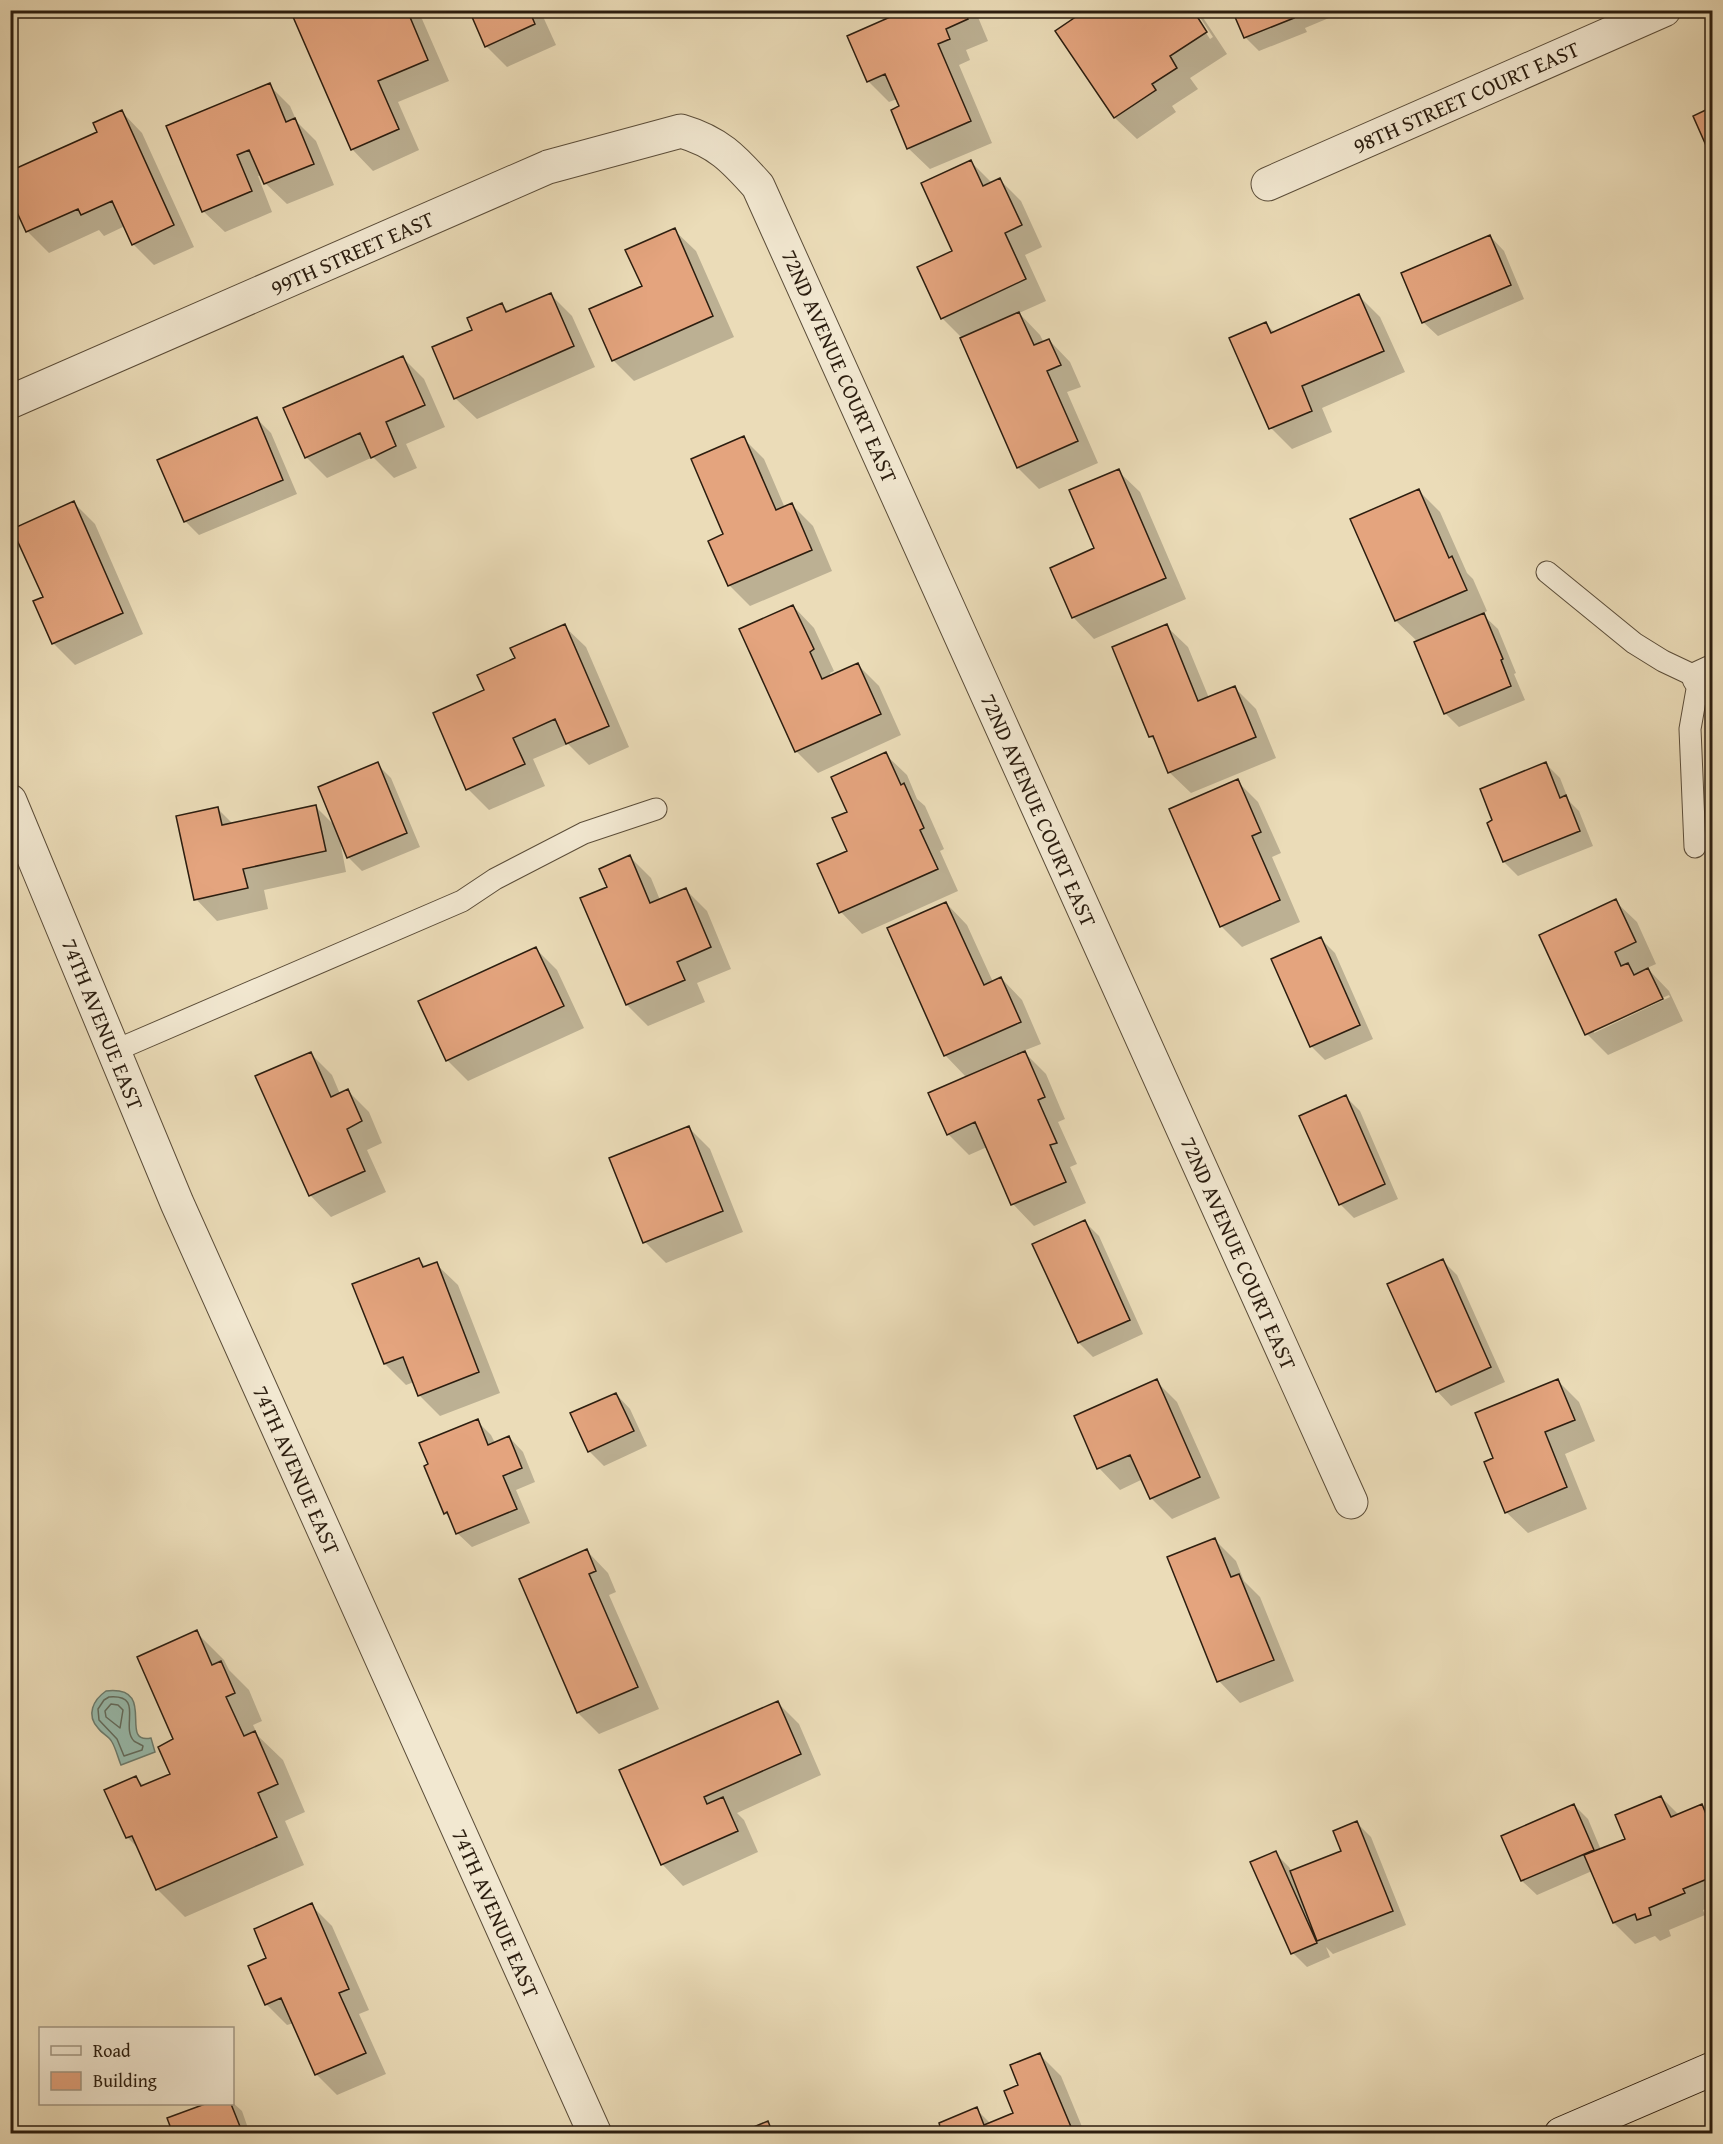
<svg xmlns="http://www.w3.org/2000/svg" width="1723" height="2144" font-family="'Gentium Book Plus',serif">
	<rect width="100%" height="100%" fill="#ebdcb8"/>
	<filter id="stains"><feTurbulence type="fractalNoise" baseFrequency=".00333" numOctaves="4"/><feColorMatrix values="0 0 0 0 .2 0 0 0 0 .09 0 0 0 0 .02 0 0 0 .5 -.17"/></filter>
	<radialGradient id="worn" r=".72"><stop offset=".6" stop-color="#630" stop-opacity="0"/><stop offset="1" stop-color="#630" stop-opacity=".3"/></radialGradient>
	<path fill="#98bcae" stroke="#6c7c6e" stroke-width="1.5" d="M 106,1691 C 159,1685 117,1745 151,1738 L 155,1752 L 121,1765 C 118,1758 116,1749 112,1742 C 109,1736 102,1734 98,1728 C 86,1715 93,1700 106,1691 Z"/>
	<path fill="#0003" fill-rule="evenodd" d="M 294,10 L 413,10 L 422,19 L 449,81 L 398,102 L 419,150 L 373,171 L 352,149 Z
		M 470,10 L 540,10 L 556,45 L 507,67 L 486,46 Z
		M 910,10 L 975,10 L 988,41 L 966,50 L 970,60 L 959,65 L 992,143 L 930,169 L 908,148 L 901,107 L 897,99 L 889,102 L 868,81 Z
		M 1089,10 L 1115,10 L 1121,17 L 1191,10 L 1210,39 L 1213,37 L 1195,10 L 1198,10 L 1227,54 L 1190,78 L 1198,89 L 1172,106 L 1176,112 L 1137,139 L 1115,118 L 1057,32 Z
		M 1234,10 L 1348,10 L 1305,28 L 1307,32 L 1259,51 L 1245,37 Z
		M 269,85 L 290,106 L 297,122 L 316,141 L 334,185 L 287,204 L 265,183 L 262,175 L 258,176 L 272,212 L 225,232 L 203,211 Z
		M 1712,108 L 1712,155 L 1695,116 Z
		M 121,111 L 142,133 L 194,247 L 154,265 L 133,244 L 125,226 L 104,236 L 99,230 L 49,253 L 28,232 L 10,193 L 99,133 Z
		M 971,162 L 992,183 L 1000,180 L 1021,201 L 1042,247 L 1025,255 L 1046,301 L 1019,313 L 1040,335 L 1044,343 L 1049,340 L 1070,362 L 1081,387 L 1067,392 L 1098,463 L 1039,489 L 1018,468 L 963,339 L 942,318 Z
		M 674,230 L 696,251 L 734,337 L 634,381 L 613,360 L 644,287 Z
		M 1490,236 L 1504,251 L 1524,299 L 1438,336 L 1423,322 Z
		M 551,295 L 572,316 L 595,367 L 477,419 L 455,398 L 502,305 L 509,312 Z
		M 1359,296 L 1380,317 L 1405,372 L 1322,408 L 1332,432 L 1292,449 L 1271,428 L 1266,324 L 1275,333 Z
		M 403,358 L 424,379 L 445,427 L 406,444 L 417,468 L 394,478 L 373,457 L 327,478 L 306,457 Z
		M 257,419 L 271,433 L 297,494 L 199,535 L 185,521 Z
		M 743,438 L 764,459 L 785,508 L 792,505 L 813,526 L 832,571 L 750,606 L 729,585 L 725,535 Z
		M 1118,471 L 1140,492 L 1186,599 L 1094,639 L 1073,617 Z
		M 1419,491 L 1440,512 L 1467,573 L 1473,579 L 1487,611 L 1482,614 L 1498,629 L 1516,673 L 1514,674 L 1525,700 L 1459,727 L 1445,713 L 1418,642 L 1396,621 Z
		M 74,503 L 95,524 L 143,634 L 75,665 L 53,643 L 45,598 Z
		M 793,606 L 814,628 L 834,671 L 830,673 L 831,677 L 858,665 L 879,686 L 901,735 L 818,773 L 796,751 Z
		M 564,626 L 586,647 L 629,747 L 589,765 L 568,744 L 533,759 L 545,786 L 489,810 L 468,789 L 486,691 L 517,659 Z
		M 1166,626 L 1188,647 L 1209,698 L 1234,687 L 1256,709 L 1276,758 L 1191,793 L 1169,772 L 1158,744 L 1151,737 L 1114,648 Z
		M 885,754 L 907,775 L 917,799 L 925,806 L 944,849 L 940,851 L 958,891 L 862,934 L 841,912 L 819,864 L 849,852 Z
		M 377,764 L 391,778 L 420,847 L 362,871 L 348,857 L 341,841 L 340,841 L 346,872 L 264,890 L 268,909 L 217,921 L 196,899 L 218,809 L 233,824 L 316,807 L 336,827 Z
		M 1546,764 L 1560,778 L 1569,801 L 1579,811 L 1593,846 L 1518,876 L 1504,862 L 1489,823 Z
		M 1237,781 L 1258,802 L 1281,853 L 1272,857 L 1300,922 L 1242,947 L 1221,926 Z
		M 630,857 L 651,878 L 660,900 L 686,890 L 707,911 L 731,969 L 697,983 L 705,1002 L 648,1026 L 627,1005 L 582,899 L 609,888 Z
		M 1615,901 L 1637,922 L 1656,964 L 1647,968 L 1669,991 L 1683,1021 L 1608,1055 L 1587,1034 ZM 1669,995 L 1670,997 L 1594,1033 L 1594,1029 Z
		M 946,903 L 967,925 L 993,982 L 1001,978 L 1022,1000 L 1041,1044 L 1023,1051 L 1046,1074 L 1065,1119 L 1058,1122 L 1077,1164 L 1070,1167 L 1086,1203 L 1034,1226 L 1013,1204 L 987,1147 L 969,1155 L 948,1134 L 967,1078 L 945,1055 Z
		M 1321,939 L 1335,953 L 1373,1039 L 1325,1060 L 1311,1046 Z
		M 536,949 L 557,970 L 584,1028 L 468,1081 L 447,1060 Z
		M 311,1054 L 332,1075 L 340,1094 L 348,1091 L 369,1112 L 382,1143 L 367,1150 L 386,1192 L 331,1217 L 310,1195 Z
		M 1346,1097 L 1360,1111 L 1398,1199 L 1354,1218 L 1340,1204 Z
		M 688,1127 L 710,1149 L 743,1232 L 666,1263 L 645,1242 Z
		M 1085,1222 L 1099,1236 L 1143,1334 L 1093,1357 L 1079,1343 L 1034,1245 Z
		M 418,1259 L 426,1267 L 436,1264 L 458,1285 L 500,1393 L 440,1416 L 419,1395 L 414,1382 L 406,1385 L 385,1364 L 354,1284 Z
		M 1443,1261 L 1457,1275 L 1505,1382 L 1451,1406 L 1437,1391 Z
		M 1156,1381 L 1177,1402 L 1220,1498 L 1172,1519 L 1151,1498 L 1143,1479 L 1120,1490 L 1099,1468 L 1075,1416 Z
		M 1558,1381 L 1579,1402 L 1595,1441 L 1565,1454 L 1587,1509 L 1528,1533 L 1506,1512 L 1495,1459 Z
		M 616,1394 L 630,1409 L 647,1446 L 604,1466 L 589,1451 L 572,1414 Z
		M 477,1421 L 491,1435 L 495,1443 L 509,1437 L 523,1452 L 535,1482 L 516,1490 L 530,1523 L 472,1547 L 457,1533 L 452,1519 L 445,1513 Z
		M 1215,1540 L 1236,1561 L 1244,1581 L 1260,1597 L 1294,1681 L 1240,1703 L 1219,1681 Z
		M 587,1551 L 608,1573 L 616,1592 L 609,1595 L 659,1709 L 599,1734 L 578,1713 L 521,1580 Z
		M 196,1632 L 224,1660 L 229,1670 L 249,1690 L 262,1721 L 253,1725 L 258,1736 L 283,1760 L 305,1812 L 285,1821 L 304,1865 L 185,1917 L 157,1889 L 139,1849 L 127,1837 L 136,1778 L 144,1786 L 172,1775 L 175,1740 Z
		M 778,1703 L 799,1724 L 821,1775 L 737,1813 L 744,1820 L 758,1852 L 683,1886 L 662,1864 L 621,1771 Z
		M 1661,1797 L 1679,1815 L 1701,1806 L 1712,1817 L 1712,1907 L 1703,1910 L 1705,1915 L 1669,1930 L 1671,1936 L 1660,1941 L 1655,1936 L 1635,1944 L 1614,1923 L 1592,1871 L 1537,1895 L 1522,1881 L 1503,1837 L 1574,1805 L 1588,1819 L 1601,1850 L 1627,1840 Z
		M 1357,1823 L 1371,1837 L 1406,1925 L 1333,1954 L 1326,1947 L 1330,1957 L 1307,1967 L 1293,1953 L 1275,1853 L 1289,1867 L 1292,1872 L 1343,1852 Z
		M 311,1905 L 332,1926 L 369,2010 L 359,2014 L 386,2074 L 337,2095 L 316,2074 L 294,2023 L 287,2025 L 266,2004 L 268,1959 Z
		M 1039,2054 L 1061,2076 L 1085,2134 L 944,2134 L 976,2109 L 991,2124 L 1015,2114 L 1020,2086 Z
		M 232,2102 L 242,2111 L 250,2134 L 174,2134 L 169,2119 L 209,2104 L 232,2104 Z
		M 767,2123 L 778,2134 L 741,2134 Z"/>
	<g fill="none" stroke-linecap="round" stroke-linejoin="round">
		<path stroke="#626c5e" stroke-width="1.5" d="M 109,1697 C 145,1694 120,1727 134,1741 C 135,1742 142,1745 143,1746 L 142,1750 L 124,1756 L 117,1739 L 99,1720 L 98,1709 L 104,1700 Z
			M 111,1704 L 118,1705 L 123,1710 L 120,1728 L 106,1717 L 105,1711 Z"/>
	</g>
	<path fill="#e4a47e" stroke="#2b1d0f" stroke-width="1.5" d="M 290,10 L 356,10 L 358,14 L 366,10 L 407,10 L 428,60 L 378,81 L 399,129 L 351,150 Z
		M 469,10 L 529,10 L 535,24 L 485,47 Z
		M 906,10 L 964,10 L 968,19 L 946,29 L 950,39 L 938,44 L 971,121 L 907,149 L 891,110 L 899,106 L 885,74 L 867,82 L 847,36 Z
		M 1086,10 L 1114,10 L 1118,17 L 1128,10 L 1193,10 L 1207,32 L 1170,56 L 1177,68 L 1152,84 L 1156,90 L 1114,118 L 1055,31 Z
		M 1232,10 L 1300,10 L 1292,14 L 1294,18 L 1244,38 Z
		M 270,83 L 286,122 L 295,118 L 314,164 L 264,184 L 249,150 L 237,155 L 252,191 L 202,212 L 166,126 Z
		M 1712,107 L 1712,159 L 1693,116 Z
		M 122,110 L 174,225 L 132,245 L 112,201 L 81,215 L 78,209 L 26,232 L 10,197 L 10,171 L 97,132 L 93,123 Z
		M 971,160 L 983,186 L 1000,178 L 1022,225 L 1005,233 L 1026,279 L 941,319 L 917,267 L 952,251 L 921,183 Z
		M 675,228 L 713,316 L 612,361 L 589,309 L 642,286 L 625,250 Z
		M 1490,235 L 1511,285 L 1422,323 L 1401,273 Z
		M 551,293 L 574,346 L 454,399 L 432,347 L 472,330 L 467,318 L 502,303 L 506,312 Z
		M 1359,294 L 1384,351 L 1302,386 L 1312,411 L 1269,429 L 1229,338 L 1266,322 L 1271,333 Z
		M 1019,312 L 1034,345 L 1049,339 L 1061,365 L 1047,371 L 1078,441 L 1017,468 L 960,338 Z
		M 403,356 L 425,405 L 386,422 L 396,446 L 371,458 L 360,433 L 305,458 L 283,408 Z
		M 257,417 L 283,480 L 184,522 L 157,460 Z
		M 744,436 L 776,510 L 792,503 L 812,550 L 728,586 L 708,541 L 723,534 L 691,459 Z
		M 1119,469 L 1166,578 L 1072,618 L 1050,568 L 1094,548 L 1069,490 Z
		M 1419,489 L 1449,558 L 1452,556 L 1467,590 L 1395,621 L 1350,519 Z
		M 74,501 L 123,613 L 52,644 L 33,601 L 43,597 L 12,529 Z
		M 793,605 L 814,649 L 810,652 L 822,679 L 858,663 L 881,714 L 795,752 L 739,629 Z
		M 1484,613 L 1503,659 L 1501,660 L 1511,686 L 1444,714 L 1414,642 Z
		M 565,624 L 609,726 L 566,744 L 555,719 L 513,738 L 525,764 L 466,790 L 433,713 L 484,690 L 477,675 L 515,658 L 510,648 Z
		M 1167,624 L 1198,701 L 1235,686 L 1256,737 L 1168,773 L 1153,736 L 1149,737 L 1112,647 Z
		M 886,752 L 901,785 L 904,783 L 924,828 L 920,830 L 938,869 L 839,913 L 817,864 L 847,851 L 832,818 L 847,812 L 831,777 Z
		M 378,762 L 407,833 L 347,858 L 318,787 Z
		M 1546,762 L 1560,798 L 1566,795 L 1580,831 L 1503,862 L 1487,823 L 1492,820 L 1480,789 Z
		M 1238,779 L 1261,832 L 1252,836 L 1280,900 L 1220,927 L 1169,809 Z
		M 316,805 L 326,851 L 243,869 L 248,888 L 194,900 L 176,816 L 218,807 L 222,825 Z
		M 630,855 L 650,903 L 686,888 L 711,947 L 677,962 L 685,980 L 626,1005 L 580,898 L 607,887 L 599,869 Z
		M 1616,899 L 1636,942 L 1615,952 L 1621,966 L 1628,963 L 1634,975 L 1648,968 L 1663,999 L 1585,1035 L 1539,935 Z
		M 946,902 L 984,985 L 1001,977 L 1021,1022 L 944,1056 L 887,928 Z
		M 1321,937 L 1360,1025 L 1310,1047 L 1271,959 Z
		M 536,947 L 564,1006 L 446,1061 L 418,1001 Z
		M 1025,1051 L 1045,1097 L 1038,1100 L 1057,1143 L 1050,1145 L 1066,1182 L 1011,1205 L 975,1122 L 947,1135 L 928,1093 Z
		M 311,1052 L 331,1097 L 348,1089 L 362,1121 L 347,1129 L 365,1171 L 309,1196 L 255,1076 Z
		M 1346,1095 L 1385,1184 L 1339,1205 L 1299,1116 Z
		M 689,1126 L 723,1211 L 643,1243 L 609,1158 Z
		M 1085,1220 L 1130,1320 L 1078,1343 L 1032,1244 Z
		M 419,1258 L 423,1267 L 437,1262 L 479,1372 L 418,1396 L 403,1357 L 384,1364 L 352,1284 Z
		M 1443,1259 L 1491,1367 L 1436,1392 L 1387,1284 Z
		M 1157,1379 L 1200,1477 L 1150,1499 L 1130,1455 L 1097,1469 L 1074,1416 Z
		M 1558,1379 L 1575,1420 L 1545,1432 L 1567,1487 L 1505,1513 L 1484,1462 L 1493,1458 L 1475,1413 Z
		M 616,1393 L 634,1431 L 588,1452 L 570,1413 Z
		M 478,1419 L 488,1445 L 509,1436 L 522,1468 L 503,1476 L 517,1509 L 456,1534 L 447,1512 L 444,1514 L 424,1466 L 428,1464 L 419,1443 Z
		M 1215,1538 L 1231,1577 L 1239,1574 L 1274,1660 L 1217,1682 L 1167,1557 Z
		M 587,1549 L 596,1571 L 589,1574 L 638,1687 L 577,1713 L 519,1579 Z
		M 197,1630 L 212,1665 L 221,1661 L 235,1693 L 226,1697 L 244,1736 L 255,1731 L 278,1784 L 258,1793 L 277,1837 L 156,1890 L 132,1836 L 126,1838 L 104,1790 L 136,1776 L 141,1786 L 170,1774 L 158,1747 L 173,1739 L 137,1657 Z
		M 778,1701 L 801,1754 L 704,1797 L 707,1804 L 723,1797 L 738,1831 L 661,1865 L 619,1770 Z
		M 1661,1796 L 1671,1817 L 1702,1804 L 1712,1829 L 1712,1877 L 1683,1889 L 1685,1893 L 1649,1908 L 1651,1915 L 1637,1920 L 1635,1914 L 1613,1923 L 1584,1855 L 1625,1839 L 1615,1815 Z
		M 1574,1804 L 1594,1850 L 1521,1881 L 1501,1836 Z
		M 1357,1821 L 1393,1911 L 1317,1941 L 1290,1871 L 1341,1851 L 1333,1831 Z
		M 1276,1851 L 1317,1943 L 1291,1954 L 1250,1862 Z
		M 312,1903 L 349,1989 L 339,1993 L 366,2053 L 315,2075 L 281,1998 L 265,2005 L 248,1966 L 266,1958 L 254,1929 Z
		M 1040,2053 L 1074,2134 L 942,2134 L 939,2123 L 977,2107 L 984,2125 L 1013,2113 L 1004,2091 L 1018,2085 L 1010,2065 Z
		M 205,2104 L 231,2104 L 243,2134 L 173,2134 L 167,2118 Z
		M 768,2121 L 773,2134 L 737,2134 Z"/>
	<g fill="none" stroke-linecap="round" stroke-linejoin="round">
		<defs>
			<path id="lane" d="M 1547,572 L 1634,643 L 1663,661 L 1699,678 L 1690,729 L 1695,847
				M 114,1051 L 462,901 L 495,879 L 584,833 L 656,809"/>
			<path id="street" d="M 1268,184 L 1664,10
				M 10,402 L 548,167 L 681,131 C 718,142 733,158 758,186 L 1351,1502
				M 1699,678 L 1712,672
				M 10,801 L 177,1203 L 595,2134"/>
			<path id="secondary" d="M 1561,2134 L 1712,2069"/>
		</defs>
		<use href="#lane" stroke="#5b4d39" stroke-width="23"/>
		<use href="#street" stroke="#5b4d39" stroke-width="35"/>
		<use href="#secondary" stroke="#2b1d0f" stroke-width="35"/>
		<use href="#lane" stroke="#f2e8d1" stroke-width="21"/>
		<use href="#street" stroke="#f2e8d1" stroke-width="33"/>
		<use href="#secondary" stroke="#f2e8d1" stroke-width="33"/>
	</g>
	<g text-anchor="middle" stroke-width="5" stroke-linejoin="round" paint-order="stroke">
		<g font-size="22" fill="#2b1d0f" stroke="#f2e8d1">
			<text transform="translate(1466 97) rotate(-24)" y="8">98TH STREET COURT EAST</text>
			<text transform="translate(352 253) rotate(-24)" y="8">99TH STREET EAST</text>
			<text transform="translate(840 366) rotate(66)" y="8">72ND AVENUE COURT EAST</text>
			<text transform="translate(1039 810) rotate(66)" y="8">72ND AVENUE COURT EAST</text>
			<text transform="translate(103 1024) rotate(68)" y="8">74TH AVENUE EAST</text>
			<text transform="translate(1239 1253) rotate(66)" y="8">72ND AVENUE COURT EAST</text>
			<text transform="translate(297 1470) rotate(66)" y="8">74TH AVENUE EAST</text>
			<text transform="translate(496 1913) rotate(66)" y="8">74TH AVENUE EAST</text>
		</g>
	</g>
	<rect width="1723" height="2144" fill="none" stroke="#ebdcb8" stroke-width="36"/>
	<rect x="12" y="12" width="1699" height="2120" fill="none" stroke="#2b1d0f" stroke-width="3"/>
	<rect x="18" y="18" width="1687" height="2108" fill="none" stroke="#2b1d0f" stroke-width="1.5"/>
	<rect x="39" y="2027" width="195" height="78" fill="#f2e8d1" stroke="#a29783" stroke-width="1.5"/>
	<rect x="51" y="2046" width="30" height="9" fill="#f2e8d1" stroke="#a29783" stroke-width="1.5"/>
	<text x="93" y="2057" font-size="18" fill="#2b1d0f">Road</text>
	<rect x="51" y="2072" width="30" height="18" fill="#e4a47e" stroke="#a29783" stroke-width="1.5"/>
	<text x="93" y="2087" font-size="18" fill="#2b1d0f">Building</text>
	<rect width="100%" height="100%" filter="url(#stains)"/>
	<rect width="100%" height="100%" fill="url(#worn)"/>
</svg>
